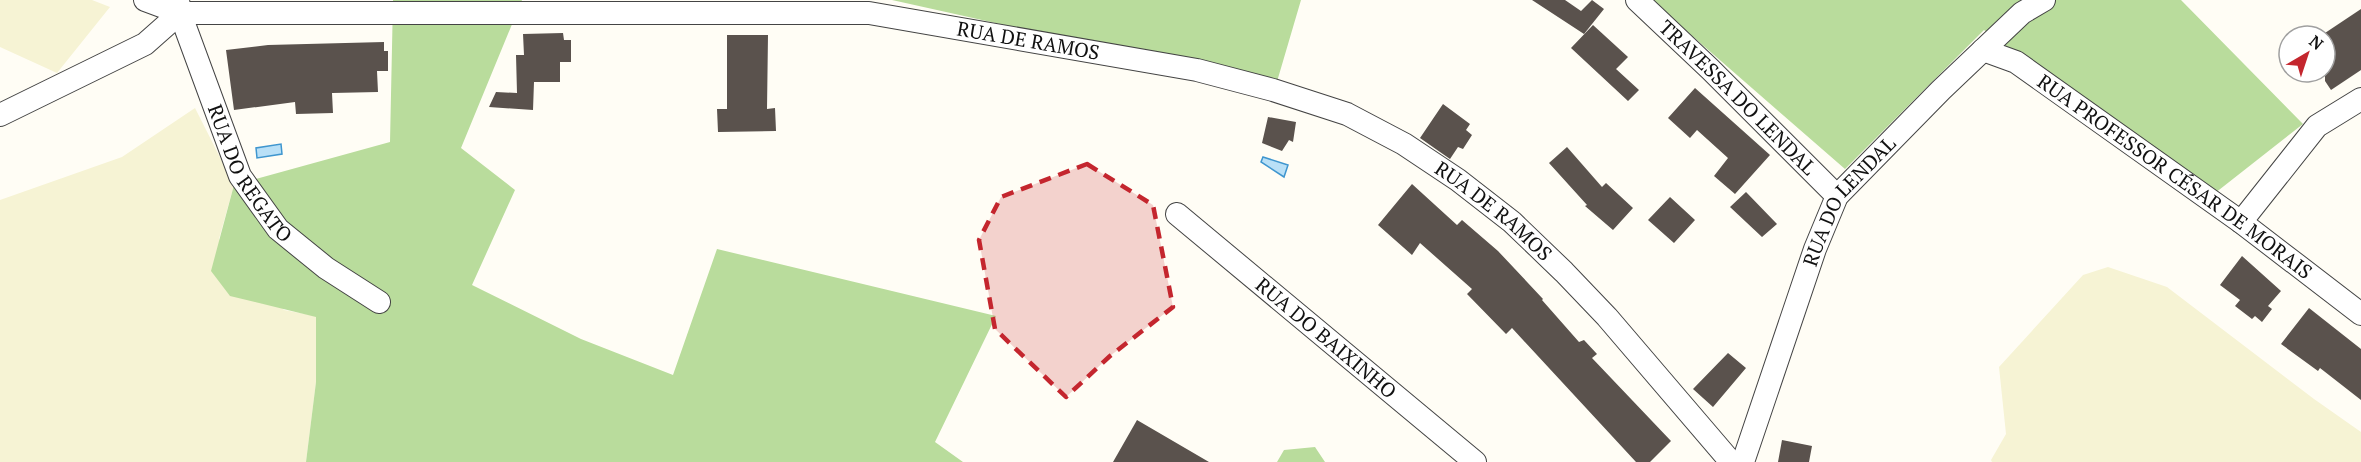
<svg xmlns="http://www.w3.org/2000/svg" width="2361" height="462" font-family="'PT Serif',serif">
	<rect width="100%" height="100%" fill="#fffdf5"/>
	<path fill="#f6f3d4" d="M 0,0 L 92,0 L 110,7 L 57,73 L 0,47 Z
		M 195,108 L 234,185 L 219,239 L 284,310 L 316,316 L 316,382 L 306,462 L 0,462 L 0,200 L 122,157 Z
		M 2108,267 L 2167,287 L 2314,399 L 2361,432 L 2361,462 L 1992,462 L 1991,460 L 2006,434 L 1999,367 L 2083,275 Z"/>
	<path fill="#b9dc9c" d="M 393,0 L 522,0 L 461,148 L 515,190 L 472,285 L 581,339 L 673,375 L 717,249 L 996,316 L 935,442 L 963,462 L 306,462 L 316,382 L 316,317 L 230,296 L 211,271 L 234,185 L 390,142 Z
		M 892,0 L 1301,0 L 1276,85 Z
		M 1651,0 L 2181,0 L 2303,124 L 2210,197 L 1984,30 L 1845,169 Z
		M 1315,447 L 1325,462 L 1277,462 L 1284,450 Z"/>
	<path fill="#b9e0f7" stroke="#3f96cf" stroke-width="1.5" d="M 281,144 L 282,154 L 257,158 L 256,148 Z
		M 1263,157 L 1288,165 L 1284,177 L 1261,162 Z"/>
	<path fill="#5a524d" d="M 1532,0 L 1565,0 L 1581,11 L 1592,0 L 1604,9 L 1584,34 Z
		M 2361,9 L 2361,70 L 2331,90 L 2325,81 L 2325,33 Z
		M 1593,25 L 1628,57 L 1616,69 L 1639,90 L 1628,101 L 1571,48 Z
		M 563,33 L 564,40 L 571,40 L 571,62 L 560,62 L 560,82 L 534,82 L 533,110 L 489,107 L 496,92 L 517,93 L 516,55 L 524,55 L 523,34 Z
		M 727,35 L 768,35 L 767,109 L 775,108 L 776,131 L 718,132 L 717,109 L 727,109 Z
		M 384,42 L 384,51 L 388,51 L 388,71 L 377,71 L 378,92 L 332,93 L 333,113 L 296,114 L 295,102 L 234,110 L 226,50 L 268,45 Z
		M 1695,88 L 1770,155 L 1735,194 L 1714,176 L 1728,158 L 1697,130 L 1690,138 L 1668,118 Z
		M 1443,104 L 1470,124 L 1466,130 L 1472,135 L 1463,149 L 1458,147 L 1450,159 L 1420,138 Z
		M 1268,117 L 1296,122 L 1293,142 L 1289,140 L 1282,151 L 1262,143 Z
		M 1567,147 L 1602,187 L 1606,183 L 1633,208 L 1613,230 L 1585,206 L 1587,205 L 1549,163 Z
		M 1412,184 L 1457,225 L 1462,220 L 1498,251 L 1543,299 L 1542,300 L 1579,342 L 1584,340 L 1597,354 L 1592,358 L 1671,441 L 1650,462 L 1636,462 L 1512,328 L 1506,334 L 1467,294 L 1472,289 L 1420,243 L 1412,255 L 1378,225 Z
		M 1746,192 L 1777,224 L 1762,237 L 1730,207 Z
		M 1670,197 L 1695,220 L 1674,243 L 1648,220 Z
		M 2242,256 L 2281,291 L 2268,306 L 2272,309 L 2262,322 L 2255,316 L 2252,319 L 2235,306 L 2240,300 L 2220,285 Z
		M 2309,308 L 2361,349 L 2361,400 L 2320,368 L 2318,371 L 2281,344 Z
		M 1728,353 L 1746,368 L 1713,407 L 1693,389 Z
		M 1137,420 L 1209,462 L 1113,462 Z
		M 1782,440 L 1812,446 L 1809,462 L 1778,462 Z"/>
	<g fill="none" stroke-linecap="round" stroke-linejoin="round">
		<defs>
			<g id="minor">
				<path id="s1" d="M 145,0 L 180,13 L 869,13 L 1197,70 L 1273,90 L 1347,114 L 1404,144 L 1458,180 L 1512,222 L 1564,272 L 1607,317 L 1731,462"/>
				<path id="s2" d="M 178,0 L 180,13 L 240,176 L 278,229 L 326,268 L 379,302"/>
				<path id="s3" d="M 1637,0 L 1710,69 L 1837,196"/>
				<path id="s4" d="M 1983,50 L 2016,62 L 2241,222 L 2361,314"/>
				<path d="M 0,115 L 145,44 L 180,13"/>
				<path id="s5" d="M 1177,214 L 1475,462"/>
				<path d="M 2241,222 L 2317,126 L 2361,99"/>
				<path id="s6" d="M 1743,462 L 1815,249 L 1837,196 L 1941,90 L 2022,13 L 2044,0"/>
			</g>
		</defs>
		<use href="#minor" stroke="#444" stroke-width="24"/>
		<use href="#minor" stroke="#fff" stroke-width="22"/>
	</g>
	<path fill="#c4262e" fill-opacity="0.2" stroke="#c4262e" stroke-width="4.5" stroke-dasharray="12 8" stroke-linejoin="round" d="M 1087,164 L 1153,205 L 1173,307 L 1110,356 L 1066,397 L 995,329 L 979,240 L 1001,197 Z"/>
	<g text-anchor="middle" stroke-width="6" stroke-linejoin="round" paint-order="stroke">
		<g font-size="20" fill="#111" stroke="#fff">
			<text dy="7" stroke="none"><textPath href="#s1" startOffset="888">RUA DE RAMOS</textPath></text>
			<text dy="7" stroke="none"><textPath href="#s3" startOffset="140">TRAVESSA DO LENDAL</textPath></text>
			<text dy="7" stroke="none"><textPath href="#s2" startOffset="189">RUA DO REGATO</textPath></text>
			<text dy="7" stroke="none"><textPath href="#s4" startOffset="231">RUA PROFESSOR CÉSAR DE MORAIS</textPath></text>
			<text dy="7" stroke="none"><textPath href="#s6" startOffset="284">RUA DO LENDAL</textPath></text>
			<text dy="7" stroke="none"><textPath href="#s1" startOffset="1392">RUA DE RAMOS</textPath></text>
			<text dy="7" stroke="none"><textPath href="#s5" startOffset="194">RUA DO BAIXINHO</textPath></text>
		</g>
	</g>
	<g transform="translate(2307 54) rotate(39)"><circle r="28" fill="#ffffff" stroke="#a0a0a0" stroke-width="1.5"/>
	<path d="M0-4.5L10 22L0 15L-10 22Z" fill="#c4262e"/>
	<text y="-9" font-size="16" font-weight="bold" text-anchor="middle" fill="#111111">N</text>
	</g>
</svg>
